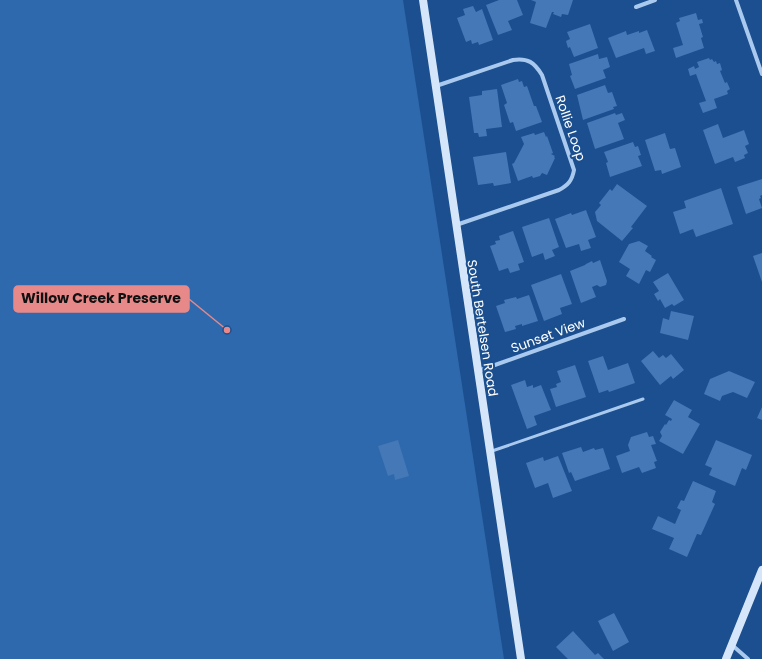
<svg xmlns="http://www.w3.org/2000/svg" width="762" height="659" font-family="Poppins,sans-serif">
	<rect width="100%" height="100%" fill="#1b4f8f"/>
	<path fill="#2e69ad" d="M 0,0 L 403,0 L 504,659 L 0,659 Z"/>
	<path fill="#4478b7" d="M 499,0 L 517,0 L 523,15 L 508,21 L 512,30 L 498,35 L 486,5 Z
		M 531,0 L 573,0 L 568,15 L 562,14 L 561,17 L 553,14 L 554,12 L 552,12 L 546,28 L 530,23 L 536,2 Z
		M 473,6 L 476,12 L 482,9 L 493,40 L 479,45 L 478,42 L 472,44 L 471,40 L 466,42 L 457,18 L 465,15 L 463,9 Z
		M 696,13 L 698,20 L 702,19 L 703,23 L 699,24 L 703,37 L 701,38 L 704,48 L 676,58 L 673,48 L 683,45 L 676,23 L 680,21 L 679,18 Z
		M 590,24 L 598,48 L 574,57 L 570,47 L 568,48 L 566,41 L 570,39 L 567,32 Z
		M 647,30 L 655,51 L 646,54 L 644,48 L 616,58 L 608,38 L 626,31 L 627,35 L 639,31 L 639,33 Z
		M 598,54 L 599,59 L 607,57 L 610,67 L 603,70 L 606,78 L 575,89 L 570,76 L 572,75 L 569,64 Z
		M 709,58 L 710,60 L 712,59 L 714,62 L 716,61 L 717,64 L 720,63 L 722,70 L 720,71 L 725,83 L 727,82 L 730,89 L 727,91 L 728,94 L 714,99 L 717,108 L 703,113 L 699,103 L 706,101 L 696,74 L 690,76 L 688,69 L 694,66 L 695,69 L 699,67 L 697,62 Z
		M 518,79 L 519,82 L 522,81 L 524,87 L 527,86 L 534,106 L 536,106 L 542,122 L 516,131 L 513,122 L 510,123 L 504,105 L 507,103 L 501,85 Z
		M 605,85 L 608,93 L 612,92 L 617,106 L 613,107 L 614,109 L 583,120 L 577,95 Z
		M 497,89 L 502,127 L 486,129 L 487,136 L 479,137 L 478,133 L 474,133 L 469,97 L 482,95 L 482,91 Z
		M 615,113 L 616,115 L 622,113 L 625,120 L 618,123 L 624,139 L 595,149 L 587,123 Z
		M 718,124 L 723,138 L 744,130 L 749,144 L 745,146 L 748,153 L 744,155 L 745,158 L 735,162 L 733,157 L 715,164 L 703,130 Z
		M 544,132 L 546,137 L 547,136 L 553,153 L 551,154 L 555,156 L 554,157 L 555,158 L 547,175 L 542,173 L 540,176 L 533,178 L 532,176 L 518,181 L 512,164 L 514,163 L 524,144 L 521,137 L 534,133 L 535,135 Z
		M 665,133 L 670,149 L 675,148 L 681,167 L 662,174 L 661,170 L 655,171 L 645,140 Z
		M 633,142 L 635,147 L 638,146 L 641,155 L 638,156 L 642,166 L 610,177 L 606,163 L 608,162 L 604,152 Z
		M 506,152 L 511,183 L 494,186 L 493,183 L 478,185 L 473,157 Z
		M 762,179 L 762,195 L 760,196 L 761,198 L 759,199 L 762,208 L 746,214 L 737,187 Z
		M 617,184 L 647,206 L 631,227 L 633,228 L 622,241 L 597,221 L 595,212 L 601,205 L 599,203 L 610,189 L 612,191 Z
		M 721,188 L 733,224 L 696,237 L 693,229 L 680,234 L 673,212 L 686,208 L 684,201 Z
		M 586,210 L 596,237 L 588,240 L 591,248 L 581,251 L 579,244 L 566,248 L 555,219 L 571,213 L 572,215 Z
		M 549,218 L 559,247 L 552,250 L 555,256 L 545,260 L 543,253 L 532,257 L 522,227 Z
		M 513,231 L 524,262 L 518,264 L 520,270 L 510,273 L 508,268 L 499,271 L 490,246 L 496,244 L 495,241 L 500,240 L 499,236 Z
		M 639,241 L 648,246 L 645,251 L 652,256 L 651,257 L 656,260 L 650,272 L 646,270 L 639,284 L 626,276 L 630,269 L 619,262 L 629,244 Z
		M 762,253 L 762,282 L 753,256 Z
		M 600,260 L 607,281 L 606,285 L 600,287 L 597,285 L 592,287 L 596,297 L 581,303 L 570,271 L 585,265 L 586,264 L 592,261 L 593,263 Z
		M 668,273 L 684,300 L 674,306 L 672,304 L 665,308 L 660,299 L 658,301 L 654,294 L 659,291 L 653,282 Z
		M 561,274 L 572,304 L 560,308 L 562,314 L 544,321 L 531,285 Z
		M 529,295 L 538,321 L 522,326 L 522,324 L 515,326 L 516,329 L 505,332 L 496,306 L 505,303 L 504,300 L 516,297 L 517,299 Z
		M 671,311 L 694,316 L 688,340 L 660,333 L 663,318 L 669,320 Z
		M 653,351 L 659,358 L 663,355 L 666,358 L 671,354 L 684,370 L 673,379 L 671,376 L 660,385 L 641,361 Z
		M 603,356 L 608,370 L 628,363 L 635,383 L 609,392 L 608,390 L 599,393 L 588,361 Z
		M 575,365 L 586,397 L 556,407 L 550,389 L 557,387 L 556,384 L 561,382 L 557,371 Z
		M 729,371 L 755,382 L 747,398 L 733,392 L 722,396 L 720,401 L 704,394 L 710,379 Z
		M 525,380 L 527,387 L 533,385 L 533,388 L 541,385 L 551,410 L 534,416 L 537,425 L 527,429 L 511,385 Z
		M 674,400 L 692,410 L 688,417 L 700,424 L 683,454 L 659,441 L 662,436 L 660,432 L 665,424 L 666,425 L 669,420 L 671,421 L 672,419 L 665,415 Z
		M 762,407 L 762,420 L 757,418 Z
		M 647,432 L 649,437 L 653,436 L 656,444 L 651,445 L 657,461 L 654,462 L 656,468 L 642,473 L 639,467 L 622,473 L 616,456 L 630,451 L 628,445 L 631,437 Z
		M 398,440 L 409,476 L 395,480 L 394,474 L 388,476 L 378,446 Z
		M 716,440 L 752,455 L 746,470 L 742,468 L 735,486 L 709,475 L 712,468 L 705,465 Z
		M 581,447 L 583,452 L 594,448 L 595,450 L 603,448 L 610,469 L 575,481 L 571,472 L 569,473 L 562,453 Z
		M 558,456 L 572,491 L 553,498 L 548,483 L 535,488 L 526,463 L 543,457 L 544,461 Z
		M 693,481 L 716,491 L 712,502 L 715,504 L 701,535 L 697,534 L 687,557 L 669,549 L 674,538 L 652,529 L 658,516 L 675,524 L 681,510 L 677,508 L 681,500 L 684,501 Z
		M 614,613 L 629,642 L 613,651 L 598,621 Z
		M 573,631 L 595,655 L 598,653 L 604,659 L 568,659 L 556,647 Z"/>
	<g fill="none" stroke-linecap="round" stroke-linejoin="round">
		<path stroke="#a9c9ee" stroke-width="3" d="M 492,451 L 643,399"/>
		<path stroke="#a9c9ee" stroke-width="4" d="M 736,0 L 762,74
			M 636,7 L 655,0
			M 436,86 L 513,60 C 528,58 534,62 542,75 L 574,170 C 572,181 568,185 559,190 L 456,225
			M 478,371 L 624,319
			M 732,645 L 748,659"/>
		<path stroke="#d6e6fa" stroke-width="8" d="M 423,0 L 521,659
			M 726,659 L 762,570"/>
	</g>
	<g text-anchor="middle" stroke-width="4" stroke-linejoin="round" paint-order="stroke">
		<g font-size="13" fill="#fff" stroke="#1b4f8f">
			<text transform="translate(571 128) rotate(71)" y="5">Rollie Loop</text>
			<text transform="translate(483 328) rotate(81)" y="5">South Bertelsen Road</text>
			<text transform="translate(548 335) rotate(-20)" y="5">Sunset View</text>
		</g>
	</g>
	<path fill="none" stroke="#e88989" stroke-width="1.5" d="M227 330L189 299"/>
	<circle fill="#e88989" stroke="#1b4f8f" stroke-width="1.5" cx="227" cy="330" r="4"/>
	<rect fill="#e88989" stroke="#e88989" stroke-width="1.5" x="14" y="286" width="175" height="26" rx="4"/>
	<g font-size="14" text-anchor="middle" font-weight="bold" fill="#111">
		<text x="101" y="303">Willow Creek Preserve</text>
	</g>
</svg>
